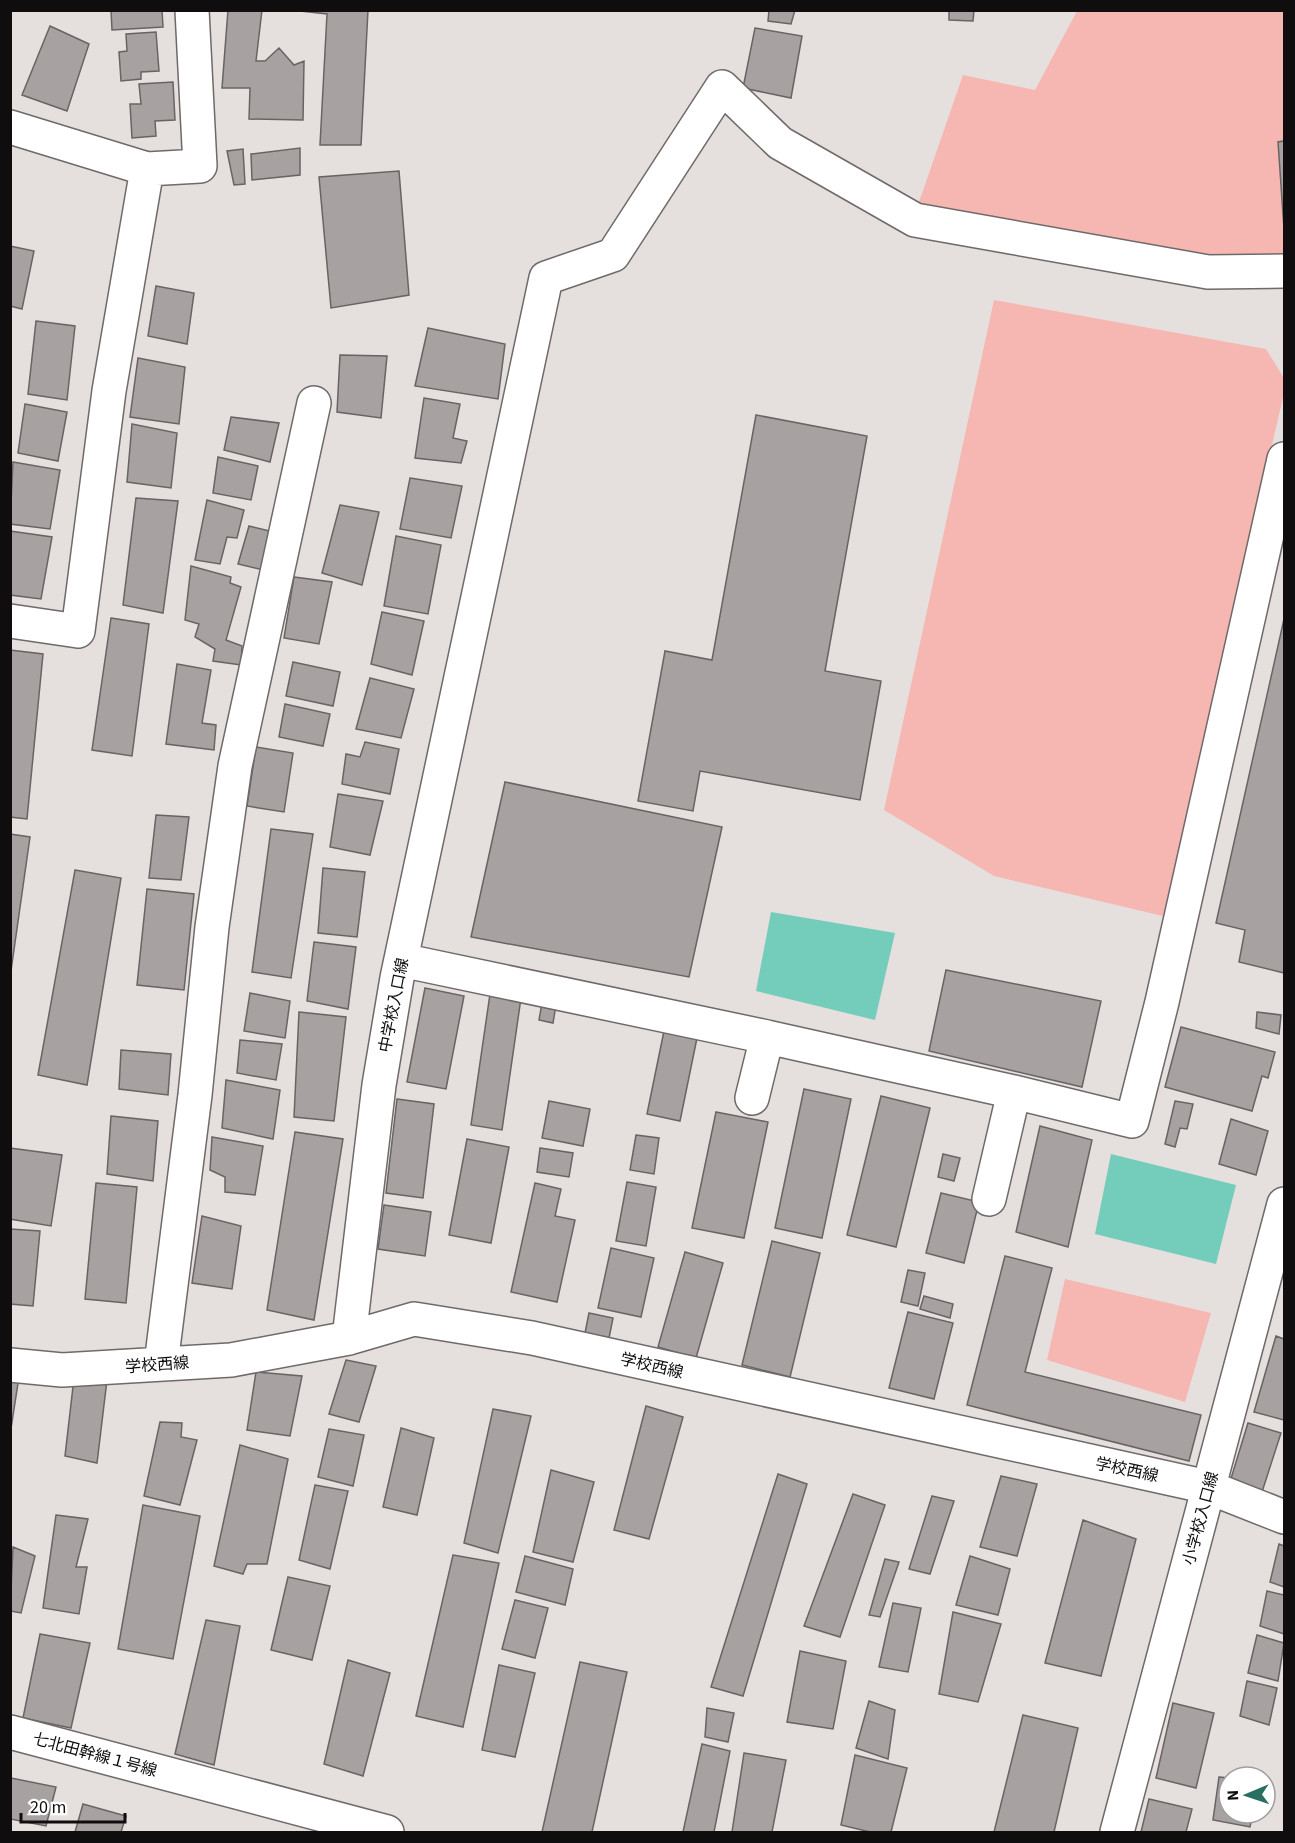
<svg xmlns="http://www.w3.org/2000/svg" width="1295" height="1843" font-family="'Source Sans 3','Noto Sans JP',sans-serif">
	<rect width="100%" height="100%" fill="#e5dfde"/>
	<path fill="#f6b7b2" d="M 1077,11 L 1284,11 L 1284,259 L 1207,257 L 918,205 L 963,75 L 1035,90 Z
		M 994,300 L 1266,349 L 1284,378 L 1284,393 L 1163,916 L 994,876 L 884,810 Z
		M 1065,1279 L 1211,1313 L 1185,1402 L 1047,1360 Z"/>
	<path fill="#74cdbb" d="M 771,912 L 895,933 L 875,1020 L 756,991 Z
		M 1111,1154 L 1236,1185 L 1216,1264 L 1095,1234 Z"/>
	<path fill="#a7a2a1" stroke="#696464" stroke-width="1.5" d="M 111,10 L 162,10 L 163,27 L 112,30 Z
		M 228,10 L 262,10 L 256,61 L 265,61 L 279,48 L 294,65 L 304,61 L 303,120 L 249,119 L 250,88 L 222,88 Z
		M 291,10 L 368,10 L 361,145 L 320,145 L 327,14 Z
		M 769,10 L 795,10 L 791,24 L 768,21 Z
		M 949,10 L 974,10 L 973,21 L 949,20 Z
		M 50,26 L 89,44 L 67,111 L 22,95 Z
		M 755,28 L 802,36 L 791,98 L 743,88 Z
		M 156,32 L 159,71 L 141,72 L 141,79 L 121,81 L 119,52 L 127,51 L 126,34 Z
		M 173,82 L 175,120 L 155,121 L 156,136 L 132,138 L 130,104 L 141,104 L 139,84 Z
		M 1284,141 L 1284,229 L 1278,142 Z
		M 300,148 L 300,175 L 252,180 L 251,154 Z
		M 243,149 L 245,184 L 234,185 L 227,151 Z
		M 399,171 L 409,295 L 331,308 L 319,177 Z
		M 10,246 L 34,251 L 22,309 L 10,306 Z
		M 156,286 L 194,293 L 187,344 L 148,336 Z
		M 36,321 L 75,326 L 67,400 L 28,394 Z
		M 428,328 L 505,344 L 498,399 L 415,386 Z
		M 340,355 L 387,356 L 381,418 L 337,412 Z
		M 138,358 L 185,367 L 179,424 L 130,417 Z
		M 424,398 L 460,404 L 453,438 L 467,441 L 461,463 L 415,458 Z
		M 25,404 L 67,412 L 58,461 L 18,453 Z
		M 756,415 L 867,436 L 825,671 L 881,681 L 860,800 L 700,771 L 693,811 L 638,801 L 665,651 L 712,660 Z
		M 231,417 L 279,423 L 270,462 L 224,450 Z
		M 132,424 L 177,433 L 171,488 L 127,482 Z
		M 218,457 L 258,466 L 251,500 L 213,493 Z
		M 13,462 L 60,470 L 50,529 L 10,524 Z
		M 410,478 L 462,486 L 451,538 L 400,529 Z
		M 136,498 L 178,501 L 163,613 L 123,605 Z
		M 207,500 L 244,510 L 237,538 L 227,537 L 220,564 L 195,560 Z
		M 340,505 L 379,512 L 362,585 L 322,573 Z
		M 249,526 L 274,532 L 264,570 L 238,564 Z
		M 10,531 L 52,537 L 41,599 L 10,595 Z
		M 396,536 L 441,545 L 428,614 L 384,606 Z
		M 191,566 L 231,577 L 230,583 L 241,587 L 226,640 L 242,646 L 241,665 L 213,661 L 215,649 L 195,637 L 199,624 L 185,620 Z
		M 294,577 L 332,582 L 319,644 L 284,638 Z
		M 382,612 L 424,621 L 412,675 L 371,664 Z
		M 111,618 L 149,624 L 132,756 L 92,750 Z
		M 1284,619 L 1284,973 L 1239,962 L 1245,930 L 1216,923 Z
		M 10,650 L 43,654 L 27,819 L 10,817 Z
		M 293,662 L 340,672 L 333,706 L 286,696 Z
		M 177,664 L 211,670 L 202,723 L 216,725 L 214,750 L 166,744 Z
		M 370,678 L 414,689 L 401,738 L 356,729 Z
		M 285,704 L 330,714 L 323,746 L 279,737 Z
		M 365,742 L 399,749 L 390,794 L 342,784 L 346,754 L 360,757 Z
		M 256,747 L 293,753 L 284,812 L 247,806 Z
		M 505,782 L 722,827 L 689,977 L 471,937 Z
		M 338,794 L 383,801 L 370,855 L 330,847 Z
		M 156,815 L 189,817 L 181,880 L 149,878 Z
		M 271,829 L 313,834 L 291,978 L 252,972 Z
		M 10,834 L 30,837 L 10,978 Z
		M 323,868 L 365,872 L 357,937 L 318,933 Z
		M 75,870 L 121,878 L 87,1085 L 38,1075 Z
		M 147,889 L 194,894 L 184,990 L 137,985 Z
		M 314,942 L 356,947 L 348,1009 L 307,1001 Z
		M 946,970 L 1101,1001 L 1082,1087 L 929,1051 Z
		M 425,988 L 464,996 L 446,1089 L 407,1082 Z
		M 250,993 L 290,1001 L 285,1038 L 244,1031 Z
		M 490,994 L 521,998 L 502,1130 L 471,1125 Z
		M 543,997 L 557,999 L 553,1023 L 539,1020 Z
		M 299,1012 L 346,1017 L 334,1121 L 294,1117 Z
		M 1257,1012 L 1281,1015 L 1279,1034 L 1256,1028 Z
		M 1181,1027 L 1275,1052 L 1268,1078 L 1262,1076 L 1252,1111 L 1165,1087 Z
		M 664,1031 L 697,1038 L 680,1121 L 647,1114 Z
		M 240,1040 L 282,1044 L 276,1080 L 237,1073 Z
		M 121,1050 L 171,1054 L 168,1095 L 119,1089 Z
		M 226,1080 L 280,1090 L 273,1139 L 222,1128 Z
		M 804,1089 L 851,1099 L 822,1238 L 775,1228 Z
		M 881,1096 L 930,1108 L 896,1247 L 847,1235 Z
		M 397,1099 L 434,1104 L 423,1198 L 386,1193 Z
		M 549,1101 L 590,1109 L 583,1146 L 542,1138 Z
		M 1175,1101 L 1193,1104 L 1187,1129 L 1180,1128 L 1175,1147 L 1165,1144 Z
		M 716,1112 L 768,1122 L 744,1238 L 692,1228 Z
		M 111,1116 L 158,1121 L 153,1181 L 107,1174 Z
		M 1231,1119 L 1268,1131 L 1256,1175 L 1219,1164 Z
		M 1040,1126 L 1092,1140 L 1068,1247 L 1016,1232 Z
		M 295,1132 L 343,1139 L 314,1320 L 267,1310 Z
		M 636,1135 L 659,1138 L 654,1174 L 630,1170 Z
		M 212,1137 L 263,1146 L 255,1195 L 225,1192 L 225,1177 L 210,1170 Z
		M 467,1139 L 509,1147 L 491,1243 L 449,1235 Z
		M 10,1148 L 62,1155 L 51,1226 L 10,1219 Z
		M 540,1148 L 573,1153 L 569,1177 L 537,1172 Z
		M 943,1154 L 960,1158 L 954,1181 L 938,1177 Z
		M 627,1182 L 656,1187 L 646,1246 L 616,1241 Z
		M 96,1183 L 137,1187 L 126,1303 L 85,1299 Z
		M 535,1183 L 561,1189 L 555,1216 L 575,1220 L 557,1302 L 511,1292 Z
		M 941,1193 L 979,1202 L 964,1263 L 926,1253 Z
		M 384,1205 L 431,1212 L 425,1256 L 378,1249 Z
		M 202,1216 L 241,1226 L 232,1289 L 192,1283 Z
		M 10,1229 L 40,1231 L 33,1306 L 10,1304 Z
		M 772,1241 L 820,1253 L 790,1377 L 742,1365 Z
		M 611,1248 L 654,1258 L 641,1317 L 598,1308 Z
		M 685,1252 L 723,1263 L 696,1358 L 658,1347 Z
		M 1005,1256 L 1052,1268 L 1025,1372 L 1201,1415 L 1189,1461 L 967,1405 Z
		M 908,1270 L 925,1273 L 918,1306 L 901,1302 Z
		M 924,1296 L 953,1304 L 950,1318 L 920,1309 Z
		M 908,1312 L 953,1323 L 934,1399 L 889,1388 Z
		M 589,1313 L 613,1318 L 609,1338 L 585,1333 Z
		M 1276,1336 L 1284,1339 L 1284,1420 L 1254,1412 Z
		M 346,1360 L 376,1366 L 359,1422 L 329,1414 Z
		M 256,1372 L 302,1376 L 290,1436 L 247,1430 Z
		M 10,1376 L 19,1377 L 10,1435 Z
		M 74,1378 L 107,1380 L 97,1463 L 65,1456 Z
		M 646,1406 L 683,1417 L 649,1539 L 614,1530 Z
		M 493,1409 L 531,1416 L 498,1553 L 464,1543 Z
		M 160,1422 L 182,1423 L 181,1437 L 197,1440 L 180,1505 L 144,1496 Z
		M 1248,1423 L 1281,1433 L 1261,1495 L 1229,1485 Z
		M 401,1428 L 434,1438 L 417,1515 L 383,1507 Z
		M 329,1429 L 364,1435 L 353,1486 L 318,1477 Z
		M 240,1445 L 288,1459 L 267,1564 L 247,1564 L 243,1574 L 214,1566 Z
		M 551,1470 L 594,1482 L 573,1562 L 533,1552 Z
		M 778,1474 L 807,1484 L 743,1696 L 711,1687 Z
		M 1001,1476 L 1037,1484 L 1017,1556 L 980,1547 Z
		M 315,1485 L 348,1491 L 330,1569 L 299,1560 Z
		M 853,1494 L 885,1505 L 840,1637 L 804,1626 Z
		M 932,1496 L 954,1501 L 930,1574 L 909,1569 Z
		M 143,1505 L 200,1516 L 173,1659 L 118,1649 Z
		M 56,1515 L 88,1519 L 76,1567 L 87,1567 L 79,1614 L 43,1608 Z
		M 1083,1520 L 1136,1539 L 1101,1676 L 1045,1663 Z
		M 1279,1544 L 1284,1546 L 1284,1587 L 1270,1582 Z
		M 13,1547 L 35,1556 L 21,1613 L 10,1611 Z
		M 453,1555 L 499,1563 L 463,1727 L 416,1716 Z
		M 525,1556 L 573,1569 L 565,1605 L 516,1592 Z
		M 970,1556 L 1010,1569 L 998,1615 L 956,1605 Z
		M 885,1559 L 899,1562 L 880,1617 L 869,1615 Z
		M 288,1577 L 330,1586 L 312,1660 L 271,1650 Z
		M 1267,1591 L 1284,1595 L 1284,1634 L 1260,1626 Z
		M 515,1600 L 548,1608 L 535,1658 L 502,1649 Z
		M 893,1603 L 921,1608 L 908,1672 L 879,1667 Z
		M 953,1612 L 1001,1624 L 978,1702 L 939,1694 Z
		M 206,1620 L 240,1626 L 214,1765 L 175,1754 Z
		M 40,1634 L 90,1643 L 71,1728 L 23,1718 Z
		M 1257,1635 L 1284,1643 L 1278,1681 L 1248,1673 Z
		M 800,1651 L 846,1661 L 833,1729 L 787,1722 Z
		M 348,1660 L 390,1673 L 363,1776 L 324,1764 Z
		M 580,1662 L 627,1672 L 592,1832 L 542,1832 Z
		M 499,1665 L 535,1673 L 515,1757 L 482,1750 Z
		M 1247,1681 L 1277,1688 L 1269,1725 L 1240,1716 Z
		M 869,1701 L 895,1710 L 888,1759 L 856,1748 Z
		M 1173,1703 L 1214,1713 L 1196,1788 L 1156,1778 Z
		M 707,1708 L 734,1713 L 728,1742 L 705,1737 Z
		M 1023,1715 L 1078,1728 L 1054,1832 L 994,1832 Z
		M 702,1744 L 730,1751 L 714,1832 L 683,1832 Z
		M 744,1753 L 786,1760 L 772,1832 L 732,1832 Z
		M 855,1755 L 907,1768 L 891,1832 L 870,1832 L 841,1825 Z
		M 1219,1777 L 1229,1778 L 1229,1813 L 1253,1813 L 1250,1827 L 1213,1820 Z
		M 11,1778 L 56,1787 L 46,1826 L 10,1819 Z
		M 1149,1799 L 1192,1809 L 1186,1832 L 1141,1832 Z
		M 83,1804 L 126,1816 L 121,1832 L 75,1832 Z"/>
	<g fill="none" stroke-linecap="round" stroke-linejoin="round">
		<defs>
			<path id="minor" d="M 10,127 L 147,169
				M 10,621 L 78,631 L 109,391 L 147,169 L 200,166 L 192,10
				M 401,960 L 767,1037 L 752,1098
				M 767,1037 L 1014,1092 L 989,1199
				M 1014,1092 L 1132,1121 L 1162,1002 L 1284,459
				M 349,1338 L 379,1085 L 397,978 L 546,278 L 613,255 L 722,87 L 780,143 L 915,220 L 1208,272 L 1284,271
				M 161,1364 L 195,1095 L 212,927 L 235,766 L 314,403
				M 10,1365 L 62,1370 L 231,1360 L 349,1338 L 414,1319 L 532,1338 L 1208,1487 L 1284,1517
				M 10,1732 L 387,1832
				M 1117,1832 L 1284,1204"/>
		</defs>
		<use href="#minor" stroke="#6f6a69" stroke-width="36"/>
		<use href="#minor" stroke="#fff" stroke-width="33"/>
	</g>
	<g text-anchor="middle" stroke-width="6" stroke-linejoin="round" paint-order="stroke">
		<g font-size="16" fill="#0f0d0d" stroke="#fff">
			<text transform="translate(393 1005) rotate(-79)" y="6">中学校入口線</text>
			<text transform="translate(157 1364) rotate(-4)" y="6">学校西線</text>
			<text transform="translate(652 1365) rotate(13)" y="6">学校西線</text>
			<text transform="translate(1127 1469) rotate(12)" y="6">学校西線</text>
			<text transform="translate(1200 1518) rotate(-75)" y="6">小学校入口線</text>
			<text transform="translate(95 1754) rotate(15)" y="6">七北田幹線１号線</text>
		</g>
	</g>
	<rect width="1295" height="1843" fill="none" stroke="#0f0d0d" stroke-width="24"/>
	<g transform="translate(1247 1795) rotate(268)"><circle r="28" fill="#ffffff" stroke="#9f9e9e" stroke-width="1.5"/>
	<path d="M0-4.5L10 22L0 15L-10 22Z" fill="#296e61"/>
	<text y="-9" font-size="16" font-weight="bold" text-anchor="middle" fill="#0f0d0d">N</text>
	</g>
	<path d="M21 1813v9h104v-9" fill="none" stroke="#0f0d0d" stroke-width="3"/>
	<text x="30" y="1813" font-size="18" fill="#0f0d0d" stroke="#ffffff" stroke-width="4.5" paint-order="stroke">20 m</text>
</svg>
